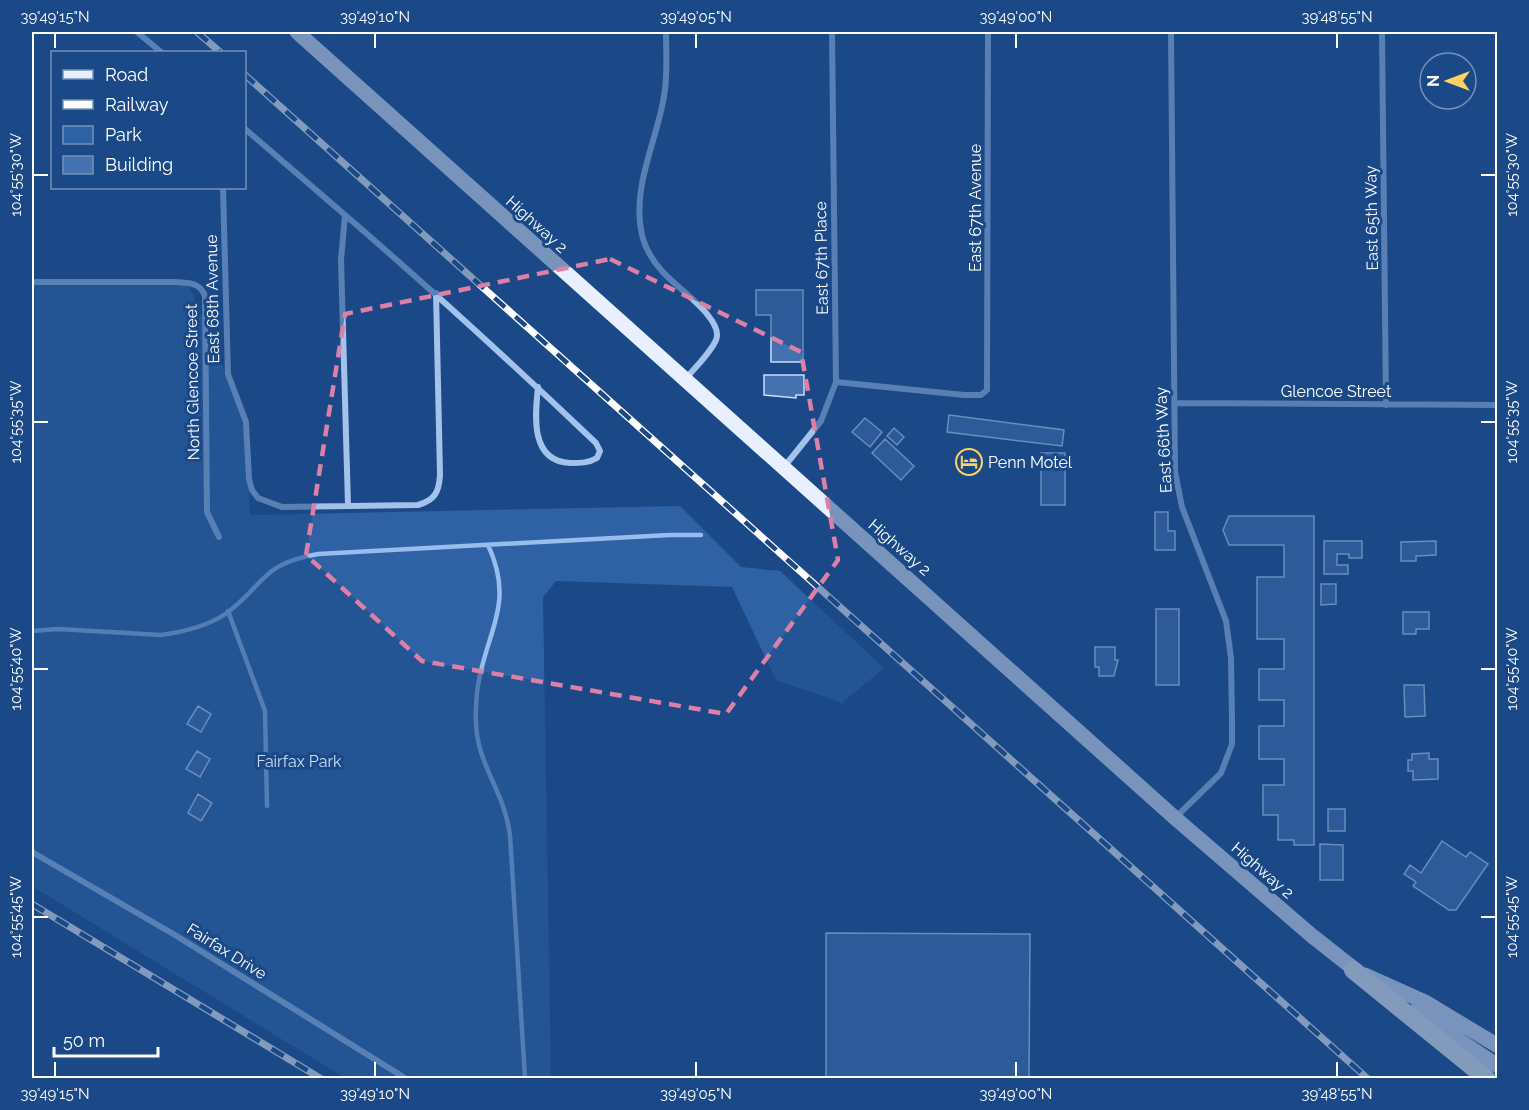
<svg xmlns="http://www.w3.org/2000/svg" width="1529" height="1110" font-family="Raleway,sans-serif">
	<rect width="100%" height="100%" fill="#1b4887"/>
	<path fill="#2e62a5" d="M 32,282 L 188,283 L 246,422 L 250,515 L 680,506 L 741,567 L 780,571 L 884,668 L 842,703 L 776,680 L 732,587 L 556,581 L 543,597 L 551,1078 L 345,1078 L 32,886 Z"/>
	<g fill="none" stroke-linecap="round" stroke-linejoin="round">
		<path stroke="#96bdee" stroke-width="4.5" d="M 488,545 C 517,607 483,635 477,693 C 475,712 475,734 481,752 C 491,783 505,800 510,835 L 525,1078
			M 228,611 L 265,711 L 267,806
			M 32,631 L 58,629 L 161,635 C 183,632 208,626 227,613 C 267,582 261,564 318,554 L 669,535 L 701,535"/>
	</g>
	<path fill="#4472b0" stroke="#c8ddf9" stroke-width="1.5" d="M 756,290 L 803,290 L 803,362 L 771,362 L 771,315 L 756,315 Z
		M 764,375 L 804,375 L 804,395 L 796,395 L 796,398 L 764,395 Z
		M 949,415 L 1064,430 L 1062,446 L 947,432 Z
		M 865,418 L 882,432 L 870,447 L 852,432 Z
		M 894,428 L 904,437 L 897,445 L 887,436 Z
		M 885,439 L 914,466 L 901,480 L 872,453 Z
		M 1041,453 L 1065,453 L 1065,505 L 1041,505 Z
		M 1155,512 L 1168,512 L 1168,531 L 1175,531 L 1175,550 L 1155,550 Z
		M 1229,516 L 1314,516 L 1314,845 L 1294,845 L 1294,840 L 1278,840 L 1278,815 L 1263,815 L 1263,785 L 1284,785 L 1284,759 L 1259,759 L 1259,726 L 1284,726 L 1284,700 L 1259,700 L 1259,669 L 1284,669 L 1284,639 L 1257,639 L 1257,577 L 1284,577 L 1284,545 L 1229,545 L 1223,530 Z
		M 1324,541 L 1362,541 L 1362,558 L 1349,558 L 1349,554 L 1337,554 L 1337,565 L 1348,565 L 1348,574 L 1324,574 Z
		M 1436,541 L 1436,555 L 1416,556 L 1416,561 L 1401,561 L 1401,542 Z
		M 1321,584 L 1336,584 L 1336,604 L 1321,605 Z
		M 1156,609 L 1179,609 L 1179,685 L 1156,685 Z
		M 1403,612 L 1429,612 L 1429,629 L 1416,629 L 1416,634 L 1403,634 Z
		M 1095,647 L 1115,647 L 1115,660 L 1118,660 L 1114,676 L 1099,676 L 1099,667 L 1095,667 Z
		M 1404,685 L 1424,685 L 1425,716 L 1405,717 Z
		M 198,706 L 211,714 L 201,732 L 187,724 Z
		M 197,751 L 210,759 L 200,777 L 186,769 Z
		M 1429,753 L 1429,759 L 1438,759 L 1438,779 L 1413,780 L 1413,771 L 1408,771 L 1408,760 L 1412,760 L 1412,754 Z
		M 198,794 L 212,803 L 201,821 L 188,813 Z
		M 1328,809 L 1345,809 L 1345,831 L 1328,831 Z
		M 1442,841 L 1466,857 L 1470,852 L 1488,864 L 1456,910 L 1449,910 L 1413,886 L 1416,882 L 1404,874 L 1410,865 L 1421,873 Z
		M 1320,844 L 1343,845 L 1343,880 L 1320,880 Z
		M 826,933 L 1030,934 L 1029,1078 L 826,1078 Z"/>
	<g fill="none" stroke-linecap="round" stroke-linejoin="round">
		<path stroke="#a3c3ec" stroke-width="6" d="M 137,32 L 161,52
			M 666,32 C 666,53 668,75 664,96 C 657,141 631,188 642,235 C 645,248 653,261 662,271 C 675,287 725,319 716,340 C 710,354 694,368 685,380
			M 1171,32 L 1175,472 L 1182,507 L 1226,621 L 1231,658 L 1232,720 L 1232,744 L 1221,773 L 1176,817
			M 1382,32 L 1386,405
			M 244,128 L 345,215 L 341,260 L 348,505
			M 223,188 L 228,374 L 246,422 L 249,479 L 252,490 L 258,498 L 282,507 L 418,505 C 435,500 439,492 440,475 L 436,293
			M 345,215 C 431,289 514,365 596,443 L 600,451 L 597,458 C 589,463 580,463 570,463 C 530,461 535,416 538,387
			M 32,282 L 175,282 C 188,283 200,282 205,296 L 207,512 L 219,537
			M 836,382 L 964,395 L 981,395 L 987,390 L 988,32
			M 1174,403 L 1498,405
			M 784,467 L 821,421 L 836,382 L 832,32
			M 32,852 L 175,935 L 405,1078"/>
		<path stroke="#e8f0ff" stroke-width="15" d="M 297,32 L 1175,818 L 1311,935 L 1363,976
			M 1365,975 L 1425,1002 L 1498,1046
			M 1415,1011 L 1498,1066"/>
		<path stroke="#fff" stroke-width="18" d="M 1353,970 L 1486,1078"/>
		<defs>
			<path id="rail" d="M 197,32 L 220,52
				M 244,74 L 1367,1078
				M 32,904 L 320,1078"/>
		</defs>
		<use href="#rail" stroke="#fff" stroke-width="7"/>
		<use href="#rail" stroke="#1b4887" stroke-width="4.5" stroke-dasharray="14" stroke-linecap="butt"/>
	</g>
	<path d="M0 0H1529V1110H0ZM 610,259 L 801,352 L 838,560 L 726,714 L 422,661 L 306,555 L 345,314 Z" fill="#1b4887" fill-opacity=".55" fill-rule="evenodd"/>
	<path fill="none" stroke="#dd80a5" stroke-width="4.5" stroke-dasharray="12 8" stroke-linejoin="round" d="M 610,259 L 801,352 L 838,560 L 726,714 L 422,661 L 306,555 L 345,314 Z"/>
	<path fill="none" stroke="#fff" stroke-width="2" d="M 55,33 L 55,48M 375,33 L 375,48M 696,33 L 696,48M 1016,33 L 1016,48M 1337,33 L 1337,48M 33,175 L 48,175M 1481,175 L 1496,175M 33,422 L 48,422M 1481,422 L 1496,422M 33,669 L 48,669M 1481,669 L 1496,669M 33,917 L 48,917M 1481,917 L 1496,917M 55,1062 L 55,1077M 375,1062 L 375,1077M 696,1062 L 696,1077M 1016,1062 L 1016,1077M 1337,1062 L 1337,1077"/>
	<defs>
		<symbol id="hotel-ring" viewBox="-11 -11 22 22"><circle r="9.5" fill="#1b4887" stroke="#fed35f" stroke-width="1.5"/><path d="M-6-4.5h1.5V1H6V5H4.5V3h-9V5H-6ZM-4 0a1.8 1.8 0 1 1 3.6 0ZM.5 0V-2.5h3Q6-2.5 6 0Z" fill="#fed35f"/></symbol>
	</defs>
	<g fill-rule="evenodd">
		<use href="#hotel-ring" x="954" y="447" width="30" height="30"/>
	</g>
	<g text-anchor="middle" stroke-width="6" stroke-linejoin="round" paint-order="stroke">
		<g font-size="16" fill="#fff" stroke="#1b4887">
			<text transform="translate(975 208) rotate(-90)" y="6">East 67th Avenue</text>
			<text transform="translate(1371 218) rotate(-91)" y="6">East 65th Way</text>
			<text transform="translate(537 224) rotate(42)" y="6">Highway 2</text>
			<text transform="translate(821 258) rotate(-91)" y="6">East 67th Place</text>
			<text transform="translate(212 299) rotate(-91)" y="6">East 68th Avenue</text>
			<text transform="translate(192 382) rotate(-91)" y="6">North Glencoe Street</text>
			<text x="1336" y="397">Glencoe Street</text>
			<text transform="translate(1163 440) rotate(-93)" y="6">East 66th Way</text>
			<text transform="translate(900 547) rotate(41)" y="6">Highway 2</text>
			<text transform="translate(1263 870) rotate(41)" y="6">Highway 2</text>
			<text transform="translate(227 951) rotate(32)" y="6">Fairfax Drive</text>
		</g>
		<g font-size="16" fill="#fff" stroke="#1b4887" text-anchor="start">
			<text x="988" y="468">Penn Motel</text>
		</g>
		<g font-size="16" fill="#c8ddf9" stroke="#1b4887">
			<text x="299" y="767">Fairfax Park</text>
		</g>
	</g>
	<rect width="1529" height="1110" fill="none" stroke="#1b4887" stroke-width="66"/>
	<rect x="51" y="51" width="195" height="138" fill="#1b4887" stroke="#7691b7" stroke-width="1.5"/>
	<rect x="63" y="70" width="30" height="9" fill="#e8f0ff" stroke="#7691b7" stroke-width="1.5"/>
	<text x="105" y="81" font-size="18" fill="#ffffff">Road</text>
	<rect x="63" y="100" width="30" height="9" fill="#ffffff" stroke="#7691b7" stroke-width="1.5"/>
	<text x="105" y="111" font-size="18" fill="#ffffff">Railway</text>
	<rect x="63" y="126" width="30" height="18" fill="#2e62a5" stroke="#7691b7" stroke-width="1.5"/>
	<text x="105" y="141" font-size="18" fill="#ffffff">Park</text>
	<rect x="63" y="156" width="30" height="18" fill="#4472b0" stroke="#7691b7" stroke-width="1.5"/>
	<text x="105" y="171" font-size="18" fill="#ffffff">Building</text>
	<g transform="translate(1448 81) rotate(270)"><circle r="28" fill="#1b4887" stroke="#7691b7" stroke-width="1.5"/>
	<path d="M0-4.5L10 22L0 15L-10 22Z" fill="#fed35f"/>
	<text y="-9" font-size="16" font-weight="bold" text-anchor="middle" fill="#ffffff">N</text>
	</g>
	<path d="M54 1047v9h104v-9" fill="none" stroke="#ffffff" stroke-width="3"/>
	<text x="63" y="1047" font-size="18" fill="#ffffff" stroke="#1b4887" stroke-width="4.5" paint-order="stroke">50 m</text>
	<rect x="33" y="33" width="1463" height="1044" fill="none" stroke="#fff" stroke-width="2"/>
	<g font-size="15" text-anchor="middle" fill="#fff">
		<text x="55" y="22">39°49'15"N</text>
		<text x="375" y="22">39°49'10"N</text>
		<text x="696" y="22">39°49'05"N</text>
		<text x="1016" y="22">39°49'00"N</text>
		<text x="1337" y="22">39°48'55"N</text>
		<text transform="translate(1512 175) rotate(-90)" y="5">104°55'30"W</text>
		<text transform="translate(16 175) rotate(-90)" y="5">104°55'30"W</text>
		<text transform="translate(1512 422) rotate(-90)" y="5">104°55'35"W</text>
		<text transform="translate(16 422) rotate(-90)" y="5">104°55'35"W</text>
		<text transform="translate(1512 669) rotate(-90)" y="5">104°55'40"W</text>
		<text transform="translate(16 669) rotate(-90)" y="5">104°55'40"W</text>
		<text transform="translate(1512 917) rotate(-90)" y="5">104°55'45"W</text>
		<text transform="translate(16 917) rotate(-90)" y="5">104°55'45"W</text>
		<text x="55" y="1099">39°49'15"N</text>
		<text x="375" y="1099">39°49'10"N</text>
		<text x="696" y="1099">39°49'05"N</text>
		<text x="1016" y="1099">39°49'00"N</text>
		<text x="1337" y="1099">39°48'55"N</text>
	</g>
</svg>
